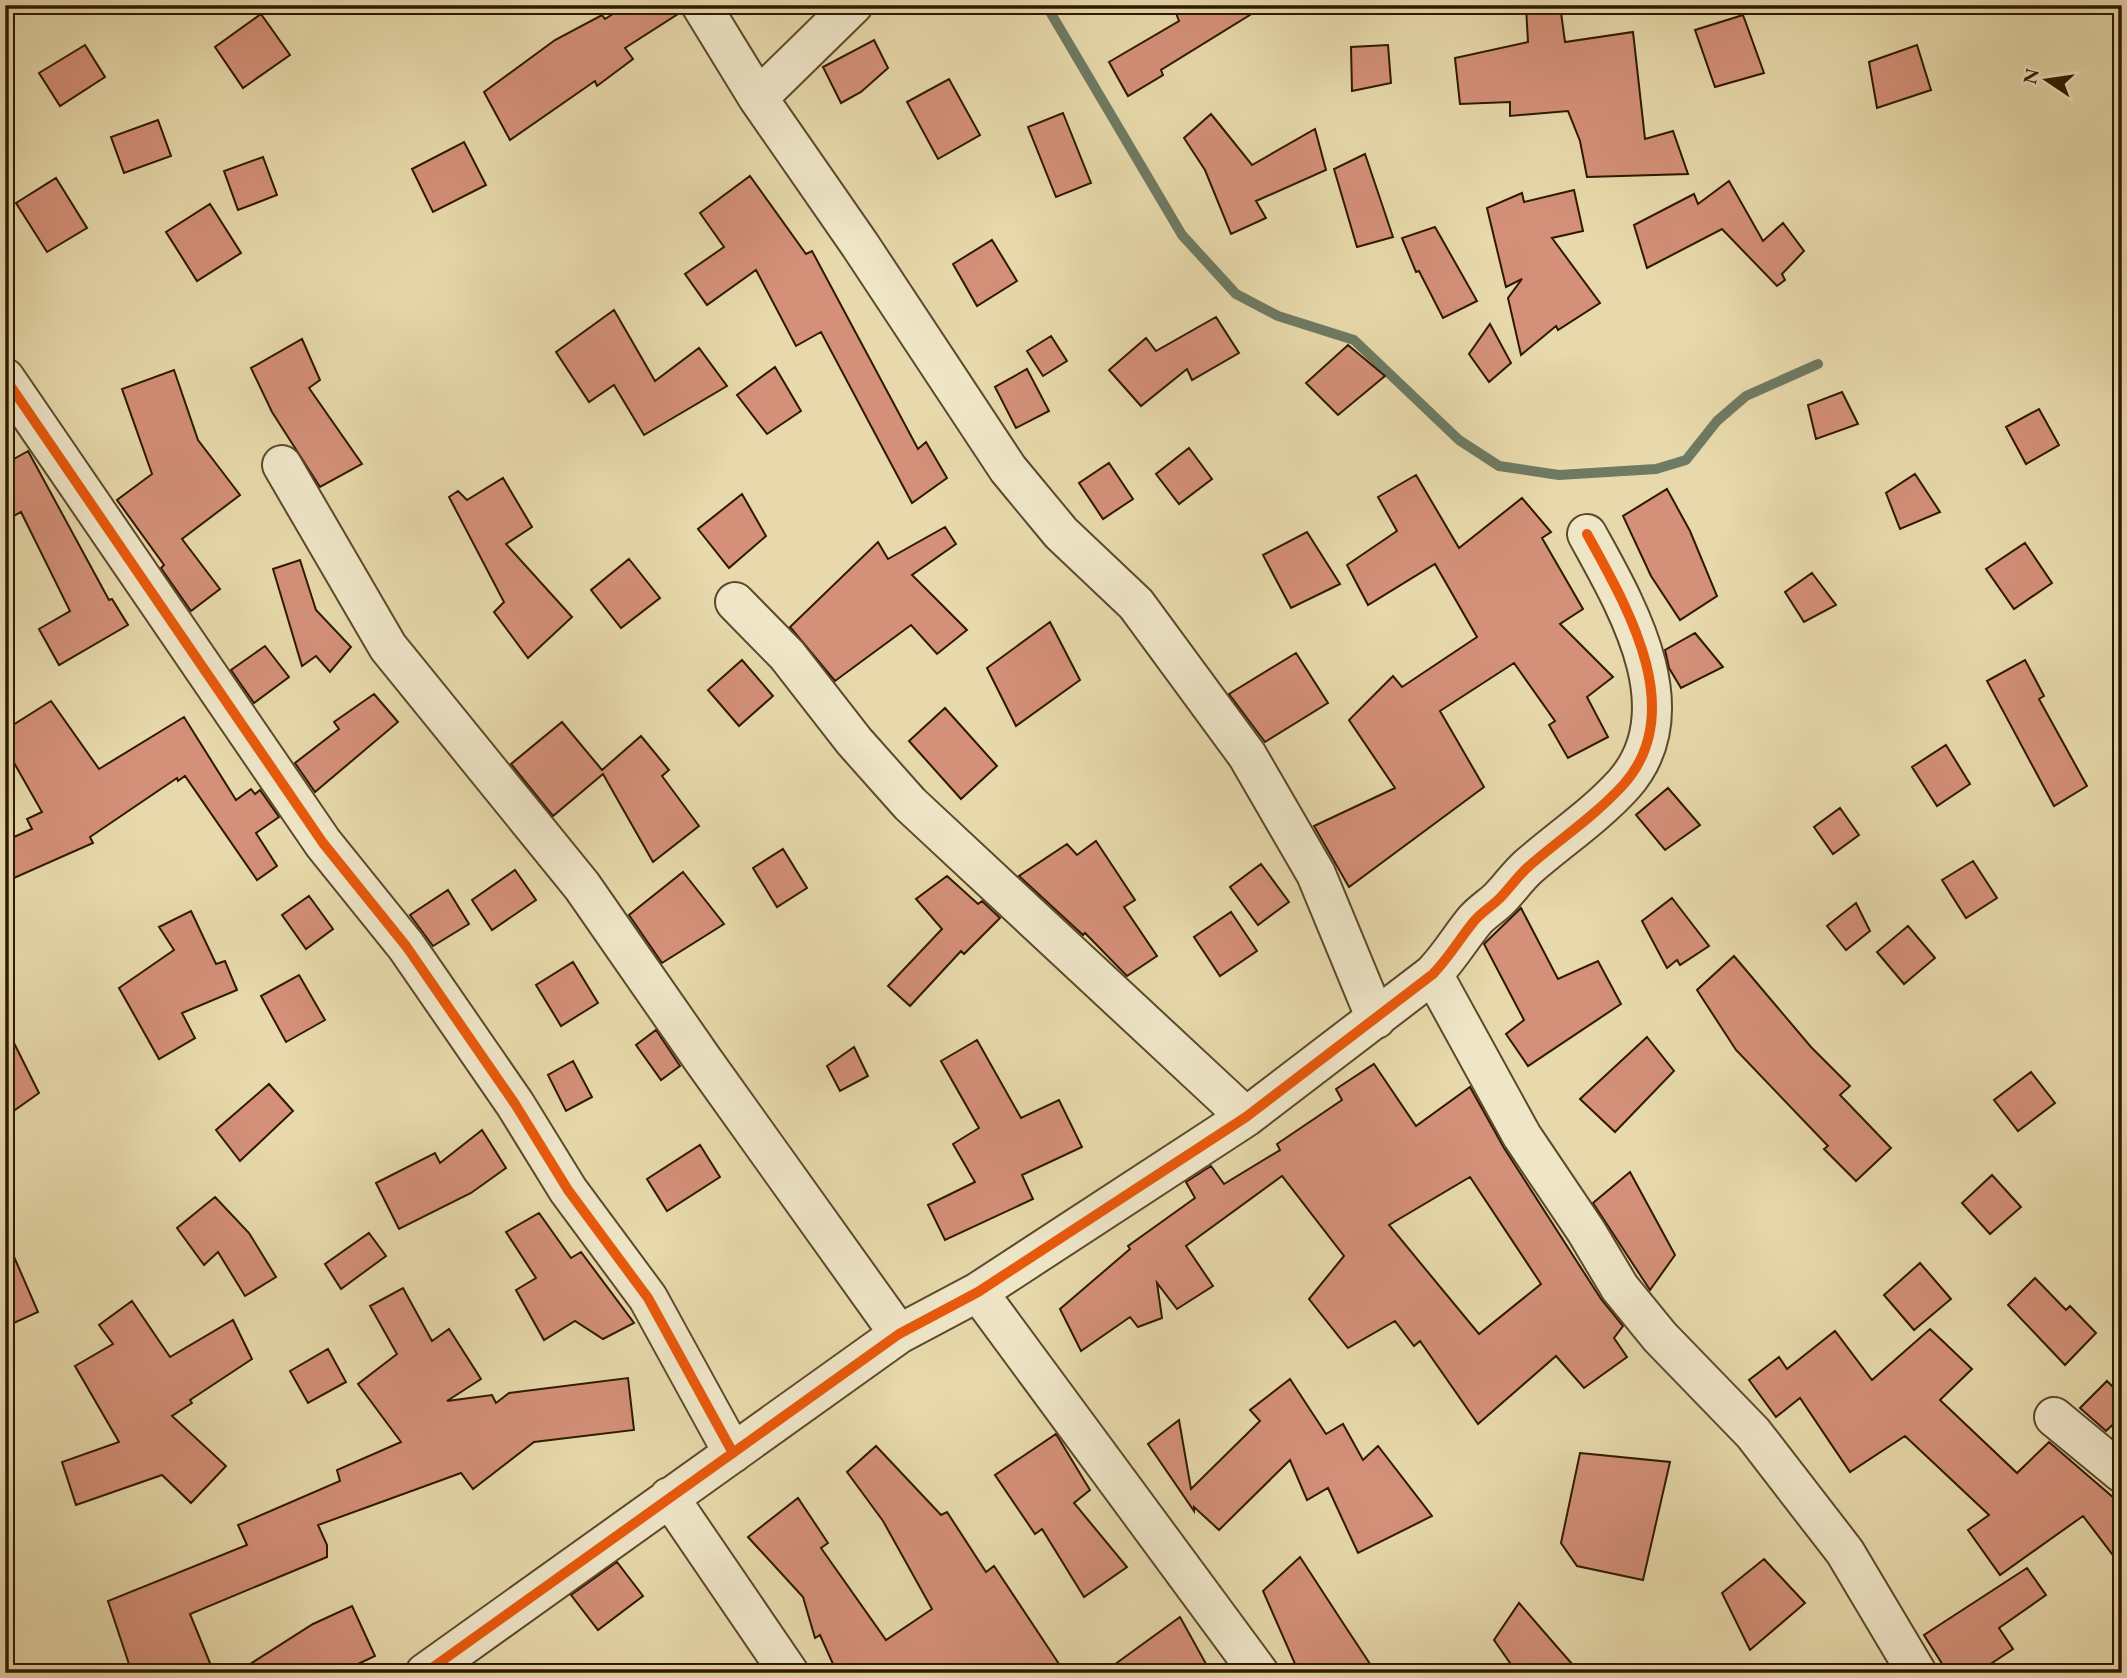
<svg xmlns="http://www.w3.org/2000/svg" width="2127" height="1678" font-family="'EB Garamond',serif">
	<rect width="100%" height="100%" fill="#e7d9ab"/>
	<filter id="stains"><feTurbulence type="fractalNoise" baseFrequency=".00286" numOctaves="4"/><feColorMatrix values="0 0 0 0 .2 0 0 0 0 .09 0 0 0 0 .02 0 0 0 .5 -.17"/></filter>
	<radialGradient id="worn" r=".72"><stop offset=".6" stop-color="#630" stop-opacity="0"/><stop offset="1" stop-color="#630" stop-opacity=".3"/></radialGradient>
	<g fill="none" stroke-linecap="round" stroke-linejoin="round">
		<path stroke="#6e7a62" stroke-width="10" d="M 1046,5 L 1182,235 L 1236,294 L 1278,316 L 1354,340 L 1459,440 L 1499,466 L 1559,475 L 1656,469 L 1686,460 L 1717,421 L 1746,396 L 1818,364"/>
	</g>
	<path fill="#d49079" stroke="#2e1900" stroke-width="2" fill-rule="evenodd" d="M 627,5 L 679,5 L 681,12 L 625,48 L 633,59 L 597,86 L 595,81 L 510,140 L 484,92 L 555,40 L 602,15 L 605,19 Z
		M 1173,5 L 1266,5 L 1161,70 L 1163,75 L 1128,96 L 1109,62 L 1179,21 Z
		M 1560,5 L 1565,42 L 1633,32 L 1645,139 L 1673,131 L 1688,174 L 1587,177 L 1580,141 L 1568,111 L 1510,116 L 1510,102 L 1460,104 L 1455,58 L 1528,42 L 1526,7 Z
		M 261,14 L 290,55 L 243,88 L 215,47 Z
		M 1743,15 L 1764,73 L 1715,87 L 1695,30 Z
		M 874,40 L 888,68 L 861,92 L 841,103 L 823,67 Z
		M 85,45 L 105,77 L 60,106 L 39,73 Z
		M 1388,45 L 1391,83 L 1352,91 L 1351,47 Z
		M 1917,45 L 1931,90 L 1877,108 L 1869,62 Z
		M 949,79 L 980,135 L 938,159 L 907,102 Z
		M 1063,113 L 1091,183 L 1056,197 L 1028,127 Z
		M 1211,114 L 1252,165 L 1315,129 L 1326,170 L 1256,201 L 1266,218 L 1231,234 L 1205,170 L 1184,138 Z
		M 158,120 L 171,156 L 124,173 L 111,137 Z
		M 464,142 L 486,185 L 433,212 L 412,169 Z
		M 1365,154 L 1393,237 L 1357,247 L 1334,169 Z
		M 263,157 L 277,195 L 238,210 L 224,171 Z
		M 750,176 L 806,254 L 812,251 L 918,449 L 926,442 L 947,478 L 912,503 L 821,332 L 796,346 L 756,270 L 707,305 L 685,274 L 724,247 L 700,213 Z
		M 56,178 L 87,228 L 47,252 L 16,203 Z
		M 1729,181 L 1763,241 L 1783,223 L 1804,251 L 1782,274 L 1785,280 L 1777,286 L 1722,229 L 1647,268 L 1634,225 L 1694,194 L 1698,204 Z
		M 1574,190 L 1583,231 L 1552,238 L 1600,303 L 1558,330 L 1556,326 L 1521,355 L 1508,298 L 1522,279 L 1506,287 L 1487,208 L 1522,193 L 1524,202 Z
		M 210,204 L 241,253 L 197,281 L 166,232 Z
		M 1435,227 L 1477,301 L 1443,318 L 1419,271 L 1416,272 L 1402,238 Z
		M 992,240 L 1017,281 L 977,306 L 953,264 Z
		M 614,310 L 655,381 L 699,348 L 727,386 L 644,435 L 614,385 L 589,402 L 556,352 Z
		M 1216,317 L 1239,353 L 1192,380 L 1187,369 L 1141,406 L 1109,370 L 1146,338 L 1156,351 Z
		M 1490,324 L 1511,363 L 1489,382 L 1469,354 Z
		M 1051,336 L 1067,361 L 1043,376 L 1027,351 Z
		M 302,339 L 320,380 L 309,388 L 362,464 L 320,487 L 272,412 L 251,368 Z
		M 1348,345 L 1385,376 L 1338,415 L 1306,383 Z
		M 775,367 L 801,411 L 767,434 L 737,395 Z
		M 1027,369 L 1049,411 L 1016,428 L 995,387 Z
		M 174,370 L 198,440 L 240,495 L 182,539 L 220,589 L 191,611 L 161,568 L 164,565 L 117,500 L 152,474 L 122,389 Z
		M 1842,392 L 1858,424 L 1816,439 L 1808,405 Z
		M 2039,409 L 2059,445 L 2026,464 L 2006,427 Z
		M 1189,448 L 1212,479 L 1179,504 L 1156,474 Z
		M 28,451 L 109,600 L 112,599 L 128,625 L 59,665 L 39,629 L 70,611 L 21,512 L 5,521 L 5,464 Z
		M 1109,463 L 1133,499 L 1103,519 L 1079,483 Z
		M 1915,474 L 1940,512 L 1900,529 L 1886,493 Z
		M 1416,475 L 1459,548 L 1522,498 L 1551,532 L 1542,538 L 1583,609 L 1560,624 L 1613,677 L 1587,697 L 1608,737 L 1568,758 L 1549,725 L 1555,721 L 1514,663 L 1440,711 L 1484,787 L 1349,887 L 1314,826 L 1395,788 L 1349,720 L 1393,676 L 1402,687 L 1477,637 L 1435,564 L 1368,605 L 1347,565 L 1397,531 L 1378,497 Z
		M 503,478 L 532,527 L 506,544 L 572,617 L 528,658 L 494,612 L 504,602 L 449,497 L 458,491 L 467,500 Z
		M 1667,489 L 1690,531 L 1717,596 L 1680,620 L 1651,576 L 1623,516 Z
		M 742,494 L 766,536 L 729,568 L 698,529 Z
		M 945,527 L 956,544 L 912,575 L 967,630 L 937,654 L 911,625 L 835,681 L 790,627 L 878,542 L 888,559 Z
		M 1307,532 L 1340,584 L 1291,608 L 1263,555 Z
		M 2025,543 L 2052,583 L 2014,609 L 1986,569 Z
		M 629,559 L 660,598 L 621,628 L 591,590 Z
		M 300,560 L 316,610 L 351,647 L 330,672 L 316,656 L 302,666 L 273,569 Z
		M 1812,573 L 1836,605 L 1804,622 L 1785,592 Z
		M 1050,622 L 1080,680 L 1016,726 L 987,668 Z
		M 1695,633 L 1723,667 L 1681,688 L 1669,668 L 1665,650 Z
		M 265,646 L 289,677 L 254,703 L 231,670 Z
		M 1296,653 L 1328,703 L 1265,742 L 1229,694 Z
		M 742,660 L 773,696 L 739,726 L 708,690 Z
		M 2025,660 L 2044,696 L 2039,699 L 2087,786 L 2054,806 L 1987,681 Z
		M 374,694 L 398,722 L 315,792 L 295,763 L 339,729 L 334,722 Z
		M 51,701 L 99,769 L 184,717 L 236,800 L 251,789 L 255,794 L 260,790 L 279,817 L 256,833 L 277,866 L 257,880 L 185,776 L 178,781 L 177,778 L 90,837 L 93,843 L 5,882 L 5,841 L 32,829 L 27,819 L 42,812 L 5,747 L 5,730 Z
		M 945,708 L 997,766 L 961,799 L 909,741 Z
		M 562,722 L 602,770 L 641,736 L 669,770 L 662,776 L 699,826 L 653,862 L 603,774 L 553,816 L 511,764 Z
		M 1946,745 L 1970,784 L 1937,806 L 1912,767 Z
		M 1668,788 L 1700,825 L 1665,850 L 1636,815 Z
		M 1840,808 L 1859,835 L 1833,854 L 1814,827 Z
		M 1096,841 L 1135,900 L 1124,907 L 1157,956 L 1127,976 L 1085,933 L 1083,935 L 1019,876 L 1067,844 L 1077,855 Z
		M 783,849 L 807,888 L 777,907 L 753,868 Z
		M 1973,861 L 1997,898 L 1966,918 L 1942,880 Z
		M 1261,864 L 1289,902 L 1258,925 L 1230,887 Z
		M 515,870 L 536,900 L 492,930 L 472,900 Z
		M 683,872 L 724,924 L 662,963 L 629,915 Z
		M 947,876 L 978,904 L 982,901 L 1000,918 L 964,954 L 961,951 L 910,1006 L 888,986 L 942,929 L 916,899 Z
		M 448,890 L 469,924 L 433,946 L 410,915 Z
		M 309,896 L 333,929 L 306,949 L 282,915 Z
		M 1672,898 L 1709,946 L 1680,965 L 1677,960 L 1667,968 L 1642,921 Z
		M 1856,903 L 1870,931 L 1846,950 L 1827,926 Z
		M 1521,908 L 1558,979 L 1598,961 L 1621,1004 L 1528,1066 L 1506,1034 L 1524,1020 L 1484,944 Z
		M 191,911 L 216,964 L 225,961 L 237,990 L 182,1013 L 195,1038 L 159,1059 L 119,988 L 174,950 L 159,927 Z
		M 1231,912 L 1257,951 L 1220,976 L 1194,937 Z
		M 1908,926 L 1935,958 L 1904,984 L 1877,952 Z
		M 1734,956 L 1811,1047 L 1850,1086 L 1840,1095 L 1891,1148 L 1856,1181 L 1824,1149 L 1828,1146 L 1736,1050 L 1697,990 Z
		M 573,962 L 598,1003 L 561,1026 L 536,985 Z
		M 299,975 L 325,1020 L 286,1042 L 261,996 Z
		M 5,1025 L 39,1093 L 5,1117 Z
		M 656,1030 L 680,1066 L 661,1080 L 636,1045 Z
		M 1647,1037 L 1674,1071 L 1615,1132 L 1580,1099 Z
		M 977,1040 L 1021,1118 L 1059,1100 L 1082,1147 L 1022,1175 L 1033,1199 L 945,1240 L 928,1205 L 975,1182 L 953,1144 L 979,1128 L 941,1061 Z
		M 854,1047 L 868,1076 L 840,1091 L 827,1066 Z
		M 573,1061 L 592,1097 L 566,1111 L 548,1075 Z
		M 1374,1064 L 1416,1126 L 1470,1087 L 1504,1148 L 1601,1299 L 1623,1326 L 1614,1338 L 1627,1357 L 1584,1388 L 1556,1356 L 1478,1424 L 1420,1341 L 1414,1346 L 1395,1321 L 1348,1348 L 1309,1299 L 1344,1256 L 1282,1176 L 1186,1246 L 1213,1286 L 1177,1309 L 1157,1283 L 1162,1318 L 1138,1327 L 1130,1317 L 1081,1351 L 1060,1309 L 1130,1249 L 1128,1246 L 1195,1198 L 1186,1182 L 1211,1166 L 1224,1184 L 1280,1150 L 1277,1144 L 1342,1100 L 1336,1089 ZM 1470,1177 L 1541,1284 L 1479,1334 L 1389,1225 Z
		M 2031,1072 L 2055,1103 L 2018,1131 L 1994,1100 Z
		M 269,1084 L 293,1111 L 240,1161 L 216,1130 Z
		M 482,1130 L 506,1168 L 471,1193 L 399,1229 L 376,1183 L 435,1153 L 440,1163 Z
		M 700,1145 L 720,1177 L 667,1211 L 647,1179 Z
		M 1630,1172 L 1675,1255 L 1650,1290 L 1593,1203 Z
		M 1992,1175 L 2021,1207 L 1990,1234 L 1962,1203 Z
		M 215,1197 L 249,1233 L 276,1277 L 245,1296 L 218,1252 L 204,1265 L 177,1228 Z
		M 539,1213 L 571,1258 L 581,1252 L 634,1323 L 603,1339 L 575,1321 L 544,1340 L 516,1290 L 536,1278 L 506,1232 Z
		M 369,1233 L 386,1256 L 341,1289 L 325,1264 Z
		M 5,1236 L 38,1312 L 5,1327 Z
		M 1920,1263 L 1951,1299 L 1914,1330 L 1884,1295 Z
		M 2035,1278 L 2066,1310 L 2070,1306 L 2096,1333 L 2065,1365 L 2008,1305 Z
		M 403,1288 L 432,1341 L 449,1329 L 481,1379 L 447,1401 L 492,1395 L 496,1403 L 509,1393 L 628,1378 L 634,1430 L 534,1442 L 473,1489 L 461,1473 L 318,1525 L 327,1545 L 327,1557 L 190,1614 L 214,1673 L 132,1673 L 108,1601 L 247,1545 L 238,1525 L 340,1481 L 337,1470 L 401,1442 L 358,1384 L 397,1354 L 370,1306 Z
		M 132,1301 L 170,1357 L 233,1320 L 252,1359 L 190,1400 L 192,1403 L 172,1416 L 226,1466 L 191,1503 L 162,1475 L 76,1505 L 62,1462 L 119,1442 L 75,1366 L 113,1344 L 99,1325 Z
		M 1930,1329 L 1972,1369 L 1940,1400 L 2017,1473 L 2049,1442 L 2122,1505 L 2122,1567 L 2083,1516 L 2000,1575 L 1968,1530 L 1989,1515 L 1905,1436 L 1850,1472 L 1800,1398 L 1776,1417 L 1749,1380 L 1779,1357 L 1787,1369 L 1835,1331 L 1872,1380 Z
		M 328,1349 L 346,1382 L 308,1403 L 290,1371 Z
		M 1290,1379 L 1326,1434 L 1343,1424 L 1363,1460 L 1378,1446 L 1432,1516 L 1358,1553 L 1328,1488 L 1307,1500 L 1290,1460 L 1219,1530 L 1194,1507 L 1194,1511 L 1148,1444 L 1179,1420 L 1191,1489 L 1260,1421 L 1250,1410 Z
		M 2107,1381 L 2122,1396 L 2122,1416 L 2106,1431 L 2080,1408 Z
		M 1056,1434 L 1090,1490 L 1074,1503 L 1127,1567 L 1084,1597 L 1042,1529 L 1035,1534 L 995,1475 Z
		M 876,1446 L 941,1515 L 947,1512 L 986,1572 L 994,1566 L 1065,1673 L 837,1673 L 820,1635 L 815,1638 L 803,1597 L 748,1537 L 798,1498 L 828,1543 L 821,1548 L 886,1640 L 932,1609 L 883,1521 L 847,1472 Z
		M 1580,1453 L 1670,1462 L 1643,1580 L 1577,1566 L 1561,1543 Z
		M 1300,1557 L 1343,1623 L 1376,1673 L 1299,1673 L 1263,1591 Z
		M 1764,1559 L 1805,1603 L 1750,1650 L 1722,1593 Z
		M 617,1562 L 643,1596 L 598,1630 L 571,1595 Z
		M 2027,1568 L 2046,1595 L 1999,1628 L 2013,1649 L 1977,1673 L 1948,1673 L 1924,1635 Z
		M 1519,1603 L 1558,1648 L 1580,1673 L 1517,1673 L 1494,1640 Z
		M 352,1606 L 375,1656 L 339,1673 L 236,1673 L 313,1624 Z
		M 1180,1617 L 1211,1673 L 1103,1673 Z"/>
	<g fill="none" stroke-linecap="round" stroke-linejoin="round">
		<defs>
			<path id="minor" d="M 701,5 L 758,98 L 860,245 L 1008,469 L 1061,533 L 1136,604 L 1247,755 L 1316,874 L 1376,1019
				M 758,98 L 853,5
				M 5,378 L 323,843 L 406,946 L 515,1104 L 568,1190 L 648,1298 L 733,1453
				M 282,465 L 388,647 L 582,886 L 703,1060 L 899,1334
				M 735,602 L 787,655 L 854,741 L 910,804 L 1246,1117
				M 1433,974 L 1522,1136 L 1586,1231 L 1620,1288 L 1660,1337 L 1753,1433 L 1845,1552 L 1917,1673
				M 978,1292 L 1259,1673
				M 2054,1417 L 2122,1473
				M 669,1497 L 789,1673
				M 425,1673 L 899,1334 L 978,1292 L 1246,1117 L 1433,974 C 1451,955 1460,938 1475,920 C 1482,912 1492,906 1499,899 C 1509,889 1517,877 1528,867 C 1560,839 1595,816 1624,784 C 1689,710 1626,605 1587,534"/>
		</defs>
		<use href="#minor" stroke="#5c492b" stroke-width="42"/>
		<use href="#minor" stroke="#efe6c8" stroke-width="38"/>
		<defs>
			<path id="cycleway" d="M 5,378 L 323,843 L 406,946 L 515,1104 L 568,1190 L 648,1298 L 733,1453
				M 425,1673 L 899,1334 L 978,1292 L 1246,1117 L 1433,974 C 1451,955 1460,938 1475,920 C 1482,912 1492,906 1499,899 C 1509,889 1517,877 1528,867 C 1560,839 1595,816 1624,784 C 1689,710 1626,605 1587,534"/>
		</defs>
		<use href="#cycleway" stroke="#efe6c8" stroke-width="15"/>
		<use href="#cycleway" stroke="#e8590c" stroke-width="10"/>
	</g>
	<rect width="2127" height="1678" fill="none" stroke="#e7d9ab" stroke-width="28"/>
	<rect x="7" y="7" width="2113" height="1664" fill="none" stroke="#2e1900" stroke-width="3.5"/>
	<rect x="14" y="14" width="2099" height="1650" fill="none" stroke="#2e1900" stroke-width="2"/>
	<g transform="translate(2047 80) rotate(283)" stroke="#efe6c8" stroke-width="5" paint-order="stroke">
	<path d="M0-5L12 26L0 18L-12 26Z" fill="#2e1900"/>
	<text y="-10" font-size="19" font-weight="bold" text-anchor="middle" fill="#2e1900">N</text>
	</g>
	<rect width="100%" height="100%" filter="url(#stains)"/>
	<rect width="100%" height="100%" fill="url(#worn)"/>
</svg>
